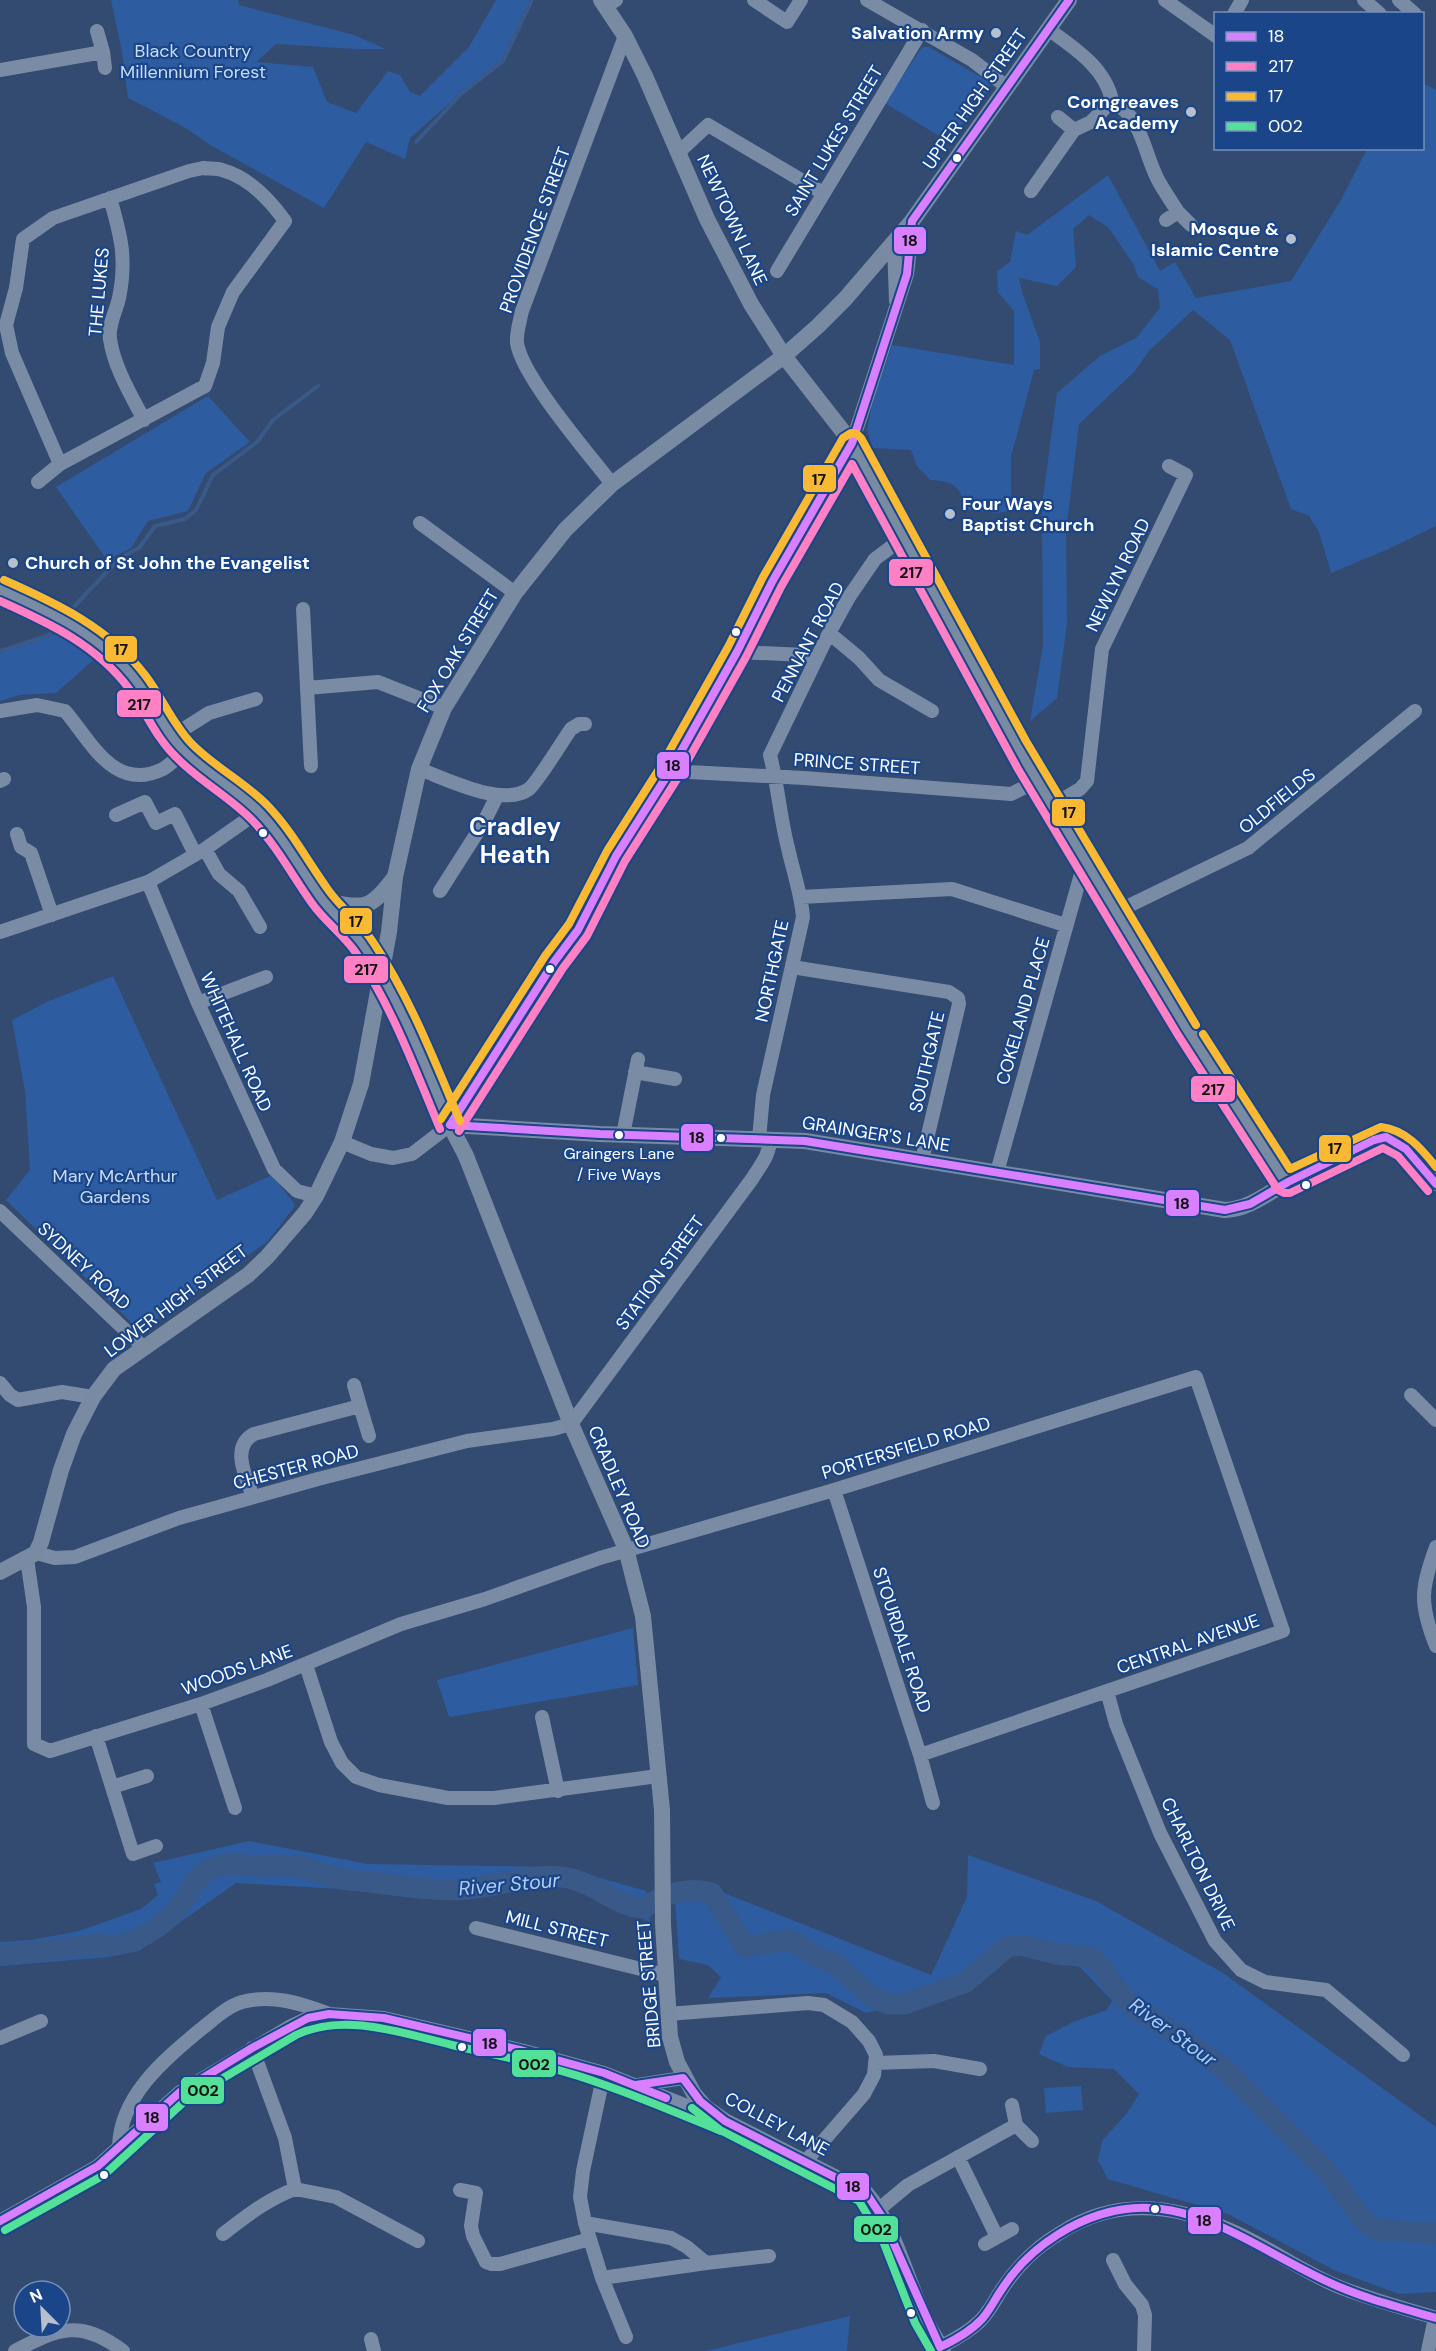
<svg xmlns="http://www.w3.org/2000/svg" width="1436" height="2351" font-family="'DM Sans',sans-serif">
	<rect width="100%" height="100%" fill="#334b70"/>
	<path fill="#2e5ca0" d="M 111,0 L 238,0 L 239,5 L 354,35 L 386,49 L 355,49 L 276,44 L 256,62 L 313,67 L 327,102 L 356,113 L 388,71 L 400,75 L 410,92 L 420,96 L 469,47 L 496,0 L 530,0 L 503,60 L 476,80 L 410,138 L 405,159 L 366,142 L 324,208 L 212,146 L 184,127 L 128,98 L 122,52 Z
		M 922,47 L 929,47 L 989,82 L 990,88 L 949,142 L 885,103 Z
		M 1423,83 L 1436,90 L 1436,526 L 1386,550 L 1331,573 L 1319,532 L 1309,516 L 1291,509 L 1230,340 L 1193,310 L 1149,351 L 1134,372 L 1079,424 L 1066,531 L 1067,624 L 1057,698 L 1030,721 L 1043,646 L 1042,505 L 1057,393 L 1100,356 L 1136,338 L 1160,308 L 1158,289 L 1138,277 L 1134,265 L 1108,227 L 1089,215 L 1073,229 L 1076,267 L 1057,286 L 1019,278 L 1023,295 L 1040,342 L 1040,369 L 1034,370 L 1011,457 L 1011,511 L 997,513 L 969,510 C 958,487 957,481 930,480 L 917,466 L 911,450 L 873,448 L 867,430 L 872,403 L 892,345 L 1014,365 L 1014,311 L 998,292 L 997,271 L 1010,262 L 1016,231 L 1027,235 L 1108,175 L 1160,271 L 1175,262 L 1196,298 L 1291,281 L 1342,198 L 1367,149 L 1422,148 Z
		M 208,396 L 250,442 L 206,473 L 188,511 L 148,521 L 131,548 L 107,560 L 56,487 Z
		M 72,632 L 99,655 L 56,693 L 20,695 L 0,701 L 0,651 L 49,635 Z
		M 113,976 L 217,1200 L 272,1175 L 293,1202 L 295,1206 L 267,1242 L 140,1331 L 6,1200 L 30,1170 L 25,1091 L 12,1020 L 49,1001 Z
		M 633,1628 L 638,1685 L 449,1717 L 437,1680 Z
		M 249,1841 L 368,1864 L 562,1867 L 646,1891 L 650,1922 L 563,1883 L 488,1894 L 444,1895 L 236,1883 L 139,1951 L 109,1957 L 0,1966 L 0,1942 L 31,1940 L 79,1931 L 141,1909 L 158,1895 L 154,1884 L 161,1882 L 153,1863 Z
		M 968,1855 L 1096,1901 L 1223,1973 L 1436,2127 L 1436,2292 L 1399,2294 L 1334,2270 L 1228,2214 L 1108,2179 L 1098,2160 L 1102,2141 L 1127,2113 L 1139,2094 L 1114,2069 L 1068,2067 L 1039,2054 L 1046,2036 L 1073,2022 L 1107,2010 L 1112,2001 L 1081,1968 L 1021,1945 L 1007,1947 L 966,1982 L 904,2004 L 866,2013 L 826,1993 L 708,1998 L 721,1977 L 708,1965 L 679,1959 L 674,1883 L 699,1883 L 931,1975 L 967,1897 Z
		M 1081,2086 L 1083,2110 L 1046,2113 L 1044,2088 Z
		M 850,2316 L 847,2351 L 706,2351 Z"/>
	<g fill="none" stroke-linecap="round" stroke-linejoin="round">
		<path stroke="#395989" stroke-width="4" d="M 416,142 L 461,94 L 503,61 L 532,0
			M 65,616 L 120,558 L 139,548 L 155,526 L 185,519 L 196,510 L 213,475 L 257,442 L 273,420 L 318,386
			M 0,651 L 49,635 L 60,621"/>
		<path stroke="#395989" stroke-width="21" d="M 0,1954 L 16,1954 L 99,1944 C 130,1951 167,1925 184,1900 C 196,1883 197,1870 222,1865 C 233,1863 246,1865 258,1866 C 270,1867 282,1865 294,1866 C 309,1868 323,1875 338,1878 C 348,1881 359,1881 370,1882 C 402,1886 436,1892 469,1889 C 502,1886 536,1872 568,1878 C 595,1883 617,1907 644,1908 C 663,1894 688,1886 712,1893 L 745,1947 L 789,1940 L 799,1944 L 809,1953 L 836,1964 L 864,1990 L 877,2000 L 889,2004 L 904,2004 L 966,1982 L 1007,1947 L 1021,1945 L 1057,1954 L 1091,1957 L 1102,1967 L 1113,1985 L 1132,2006 L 1179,2036 L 1226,2070 L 1325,2169 L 1364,2221 L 1377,2230 L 1436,2233"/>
		<path stroke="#7a8ca5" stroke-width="14" d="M 754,0 L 787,22 L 801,0
			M 867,0 L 972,60 L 1007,87
			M 1165,0 L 1216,36
			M 1364,0 L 1380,14
			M 1399,0 L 1415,14
			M 605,6 L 616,0
			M 1234,14 L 1242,0
			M 1048,29 C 1073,47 1106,68 1112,101 C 1143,118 1143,151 1158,180 C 1164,191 1171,201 1178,212
			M 97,31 L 103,52 L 105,68
			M 0,70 L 103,52
			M 1058,117 L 1074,130
			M 679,152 L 708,125 L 823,193
			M 203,168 C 209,169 216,168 222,170 C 248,177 270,200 285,221 L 233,292 L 218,327 L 213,363 L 205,386 L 60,464 L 12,353 L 6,325 L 16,288 L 23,239 L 53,218 L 189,171 Z
			M 1031,191 L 1074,130 L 1091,122 L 1112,101
			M 110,198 C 121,236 127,259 119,298 C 116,312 108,324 110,339 C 114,367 131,395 144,420
			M 1166,220 L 1178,212 L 1191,225
			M 894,244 L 896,301
			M 777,271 L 922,30
			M 38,482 L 60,464
			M 612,484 C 589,454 522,377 517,343 C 516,333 520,321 522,311 L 625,36
			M 420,523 L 515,593
			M 0,590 C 55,614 100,632 137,682 C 153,704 164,730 183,750 C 206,773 237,789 260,813 C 284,838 301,870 321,898 C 333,915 351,928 363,945 C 400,999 425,1065 450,1125
			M 303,609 L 311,766
			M 829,633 L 859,658 L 879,680 L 932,711
			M 737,652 L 806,655
			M 307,688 L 378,682 L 444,708
			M 0,711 L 37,705 L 65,711 C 91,741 114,793 163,769 C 170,765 178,757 184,751
			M 171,737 L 209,713 L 256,699
			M 419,769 C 447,779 503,808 529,789 C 537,783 563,740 571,729 L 579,724 L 585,724
			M 670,771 L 804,778 L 1011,794 L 1038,781
			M 0,781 L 4,779
			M 1053,805 L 1080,789 L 1087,781 L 1102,649 L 1186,475 L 1169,466
			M 116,815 L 145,802 L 156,823 L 175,814 L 195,854
			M 17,834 L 21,847 L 31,853 L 52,915
			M 205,849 L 219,874 L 239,891 L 260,927
			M 148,882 L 198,1003 L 274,1169 L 297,1191 L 316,1196
			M 440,891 L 484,822 L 497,796
			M 801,897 L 952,889 L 1065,925
			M 1116,912 L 1248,848 L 1415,711
			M 0,932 L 148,882 L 205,849 L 259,811
			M 792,967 L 949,992 L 958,998 L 959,1004 L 922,1160
			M 198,1003 L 266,977
			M 635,1072 L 675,1079
			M 623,1135 L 638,1059
			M 759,1139 L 763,1095 L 803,917 C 801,893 793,871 788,848 C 780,817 778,786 770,755 L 829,633 L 849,597 L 875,559 L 903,538
			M 342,1142 L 371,1154 L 393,1158 L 412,1154 L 450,1125 L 554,962 L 578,930 L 616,856 L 670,771 L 737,652 L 772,582 L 852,443 L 907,274 C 910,257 909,239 912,221
			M 997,1172 L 1085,860
			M 1286,1183 L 1381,1137 C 1403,1137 1422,1168 1436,1184
			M 0,1211 L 143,1347
			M 0,1383 L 10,1395 L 18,1400 L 62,1392 L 93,1397
			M 354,1385 L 360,1406
			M 1411,1395 L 1436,1420
			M 834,1490 L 920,1755 L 933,1803
			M 253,1497 C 246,1477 230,1447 254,1434 L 360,1406 L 369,1436
			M 1436,1547 C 1421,1589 1419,1603 1436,1646
			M 36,1553 L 55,1558 L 75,1557 L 179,1518 L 318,1479 L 467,1441 L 553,1429 L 571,1424 L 752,1179 C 760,1166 770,1155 770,1139
			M 27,1559 L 34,1607 L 34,1744 L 50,1751 L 201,1704 L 267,1680 L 401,1624 L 485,1599 L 600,1558 L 834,1490 L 1196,1377 L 1283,1631 L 920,1755
			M 306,1665 L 331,1742 L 342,1763 L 356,1777 L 379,1785 L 448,1798 L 494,1798 L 658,1776
			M 1107,1691 L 1116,1724 L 1160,1833 L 1215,1941 L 1241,1970 L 1265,1982 L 1326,1990 L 1403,2055
			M 201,1704 L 235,1808
			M 542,1717 L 558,1791
			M 96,1736 L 133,1854 L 156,1846
			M 112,1787 L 147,1776
			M 476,1928 L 665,1975
			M 668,2014 L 808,2003 L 824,2005 L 852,2022 L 869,2041 L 876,2055 L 874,2075 L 864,2094 L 805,2162
			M 0,2038 L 41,2021
			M 252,2048 L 285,2138 L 295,2189 L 336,2197 L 418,2241
			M 875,2063 L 934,2061 L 980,2069
			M 604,2073 L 583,2171 L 580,2197 L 585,2223 L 602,2278 L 626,2337
			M 638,2085 L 683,2078
			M 1012,2105 L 1016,2125
			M 119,2147 C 120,2096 164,2060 200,2030 C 213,2020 226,2007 242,2002 C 272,1994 299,2003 327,2013
			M 958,2157 L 997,2237
			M 460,2190 L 476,2193 L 471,2226 L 473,2236 L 486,2262 L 492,2264 L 500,2264 L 590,2239
			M 878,2210 L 908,2185 L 1016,2125 L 1032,2141
			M 0,2221 L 98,2166 L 180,2092 L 291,2026 L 308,2018 L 329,2014 L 384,2018 L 524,2051 L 604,2073 L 712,2116
			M 585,2223 L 671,2238 L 687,2247 L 706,2263 L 769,2256
			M 223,2234 C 246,2216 268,2199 295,2189
			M 985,2244 L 1012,2229
			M 1113,2260 L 1125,2284 L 1142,2305 L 1145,2315 L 1144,2351
			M 602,2278 L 706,2263
			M 371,2339 L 374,2351
			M 940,2347 C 954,2340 967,2333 979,2322 C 988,2314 995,2300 1002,2289 C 1018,2265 1035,2248 1060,2233 C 1114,2198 1171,2203 1228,2229 C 1266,2245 1299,2270 1337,2286 C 1369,2299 1403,2308 1436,2318
			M 15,2351 C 59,2328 80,2319 123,2351
			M 1428,2351 L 1435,2318"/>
		<path stroke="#798aa3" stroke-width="16" d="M 323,901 C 363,907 368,913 394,878
			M 450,1125 L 600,1134 L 805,1141 L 1225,1210 C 1248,1209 1267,1194 1286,1183 L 1187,1030 L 1027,764 L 852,443 L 784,356 L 751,304 L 707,219 L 645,76 L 625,36 L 601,0
			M 450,1125 L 466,1156 L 571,1424 L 626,1549 L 643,1616 L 662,1810 L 663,1924 L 670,2037 L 677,2062 L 694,2094 L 705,2107 L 725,2121 L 866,2193 C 894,2225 907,2281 925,2319 C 930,2330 937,2340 943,2351
			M 0,1572 L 36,1553 L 41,1542 L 61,1470 L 74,1434 L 93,1397 L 114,1369 L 248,1275 L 267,1257 L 305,1213 L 316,1196 L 342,1142 L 361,1084 L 389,932 L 395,877 L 419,769 L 444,708 L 515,593 L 565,530 L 612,484 L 784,356 L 818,326 L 845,299 L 912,221 L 1069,0"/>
		<defs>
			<path id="bus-1" d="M 1069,0 L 912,221 L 907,274 L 852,443 L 772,582 L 737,652 L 670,771 L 616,856 L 578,930 L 554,962 L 450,1125 L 600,1134 L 805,1141 L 1225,1210 L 1250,1204 L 1288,1182 L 1374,1140 L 1386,1137 L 1406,1149 L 1436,1184
				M 636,2085 L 683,2078 L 700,2101 L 725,2121 L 866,2193 L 882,2217 L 940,2347 C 955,2340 970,2332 982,2319 C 990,2310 995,2299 1002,2289 C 1016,2267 1035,2249 1057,2235 C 1160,2170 1232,2236 1324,2280 C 1359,2297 1398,2307 1436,2318
				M 0,2221 L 98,2166 L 180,2092 L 252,2048 L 308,2018 L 329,2014 L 384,2018 L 524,2051 L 604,2073 L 666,2098"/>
			<path id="bus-2" d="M 0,601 C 49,623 97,645 130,690 C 146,712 156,738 176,757 C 199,781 230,797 253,821 C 276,845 292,875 311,902 C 324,921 343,934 356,953 C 392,1007 415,1069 440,1129
				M 459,1131 L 563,968 L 587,936 L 625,861 L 679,776 L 746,657 L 781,587 L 852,464 L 1018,769 L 1178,1035 L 1278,1190 L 1284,1193 L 1290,1193 L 1383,1148 L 1398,1156 L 1428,1191"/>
			<path id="bus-3" d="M 4,580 C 58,604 109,628 145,675 C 162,697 172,723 191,743 C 214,767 245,782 268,806 C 292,831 308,862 329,891 C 342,909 361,923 373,942 C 410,997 434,1060 460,1121
				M 1203,1034 L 1290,1169 L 1381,1127 C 1406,1130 1421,1148 1436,1167
				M 441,1119 L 545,956 L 569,924 L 607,851 L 661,766 L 728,647 L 763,577 L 843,438 L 851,433 L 857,434 L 861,438 L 1026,741 L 1196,1025"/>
			<path id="bus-4" d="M 692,2108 L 720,2130 L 859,2201 L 883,2241 L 915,2323 L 931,2351
				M 5,2230 L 104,2175 L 186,2100 L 296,2035 C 344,2012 402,2033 452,2045 C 502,2057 554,2066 602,2084 C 642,2098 682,2115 721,2131"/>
		</defs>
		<use href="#bus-1" stroke="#1a4689" stroke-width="12"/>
		<use href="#bus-2" stroke="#1a4689" stroke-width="12"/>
		<use href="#bus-3" stroke="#1a4689" stroke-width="12"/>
		<use href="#bus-4" stroke="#1a4689" stroke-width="12"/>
		<use href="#bus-1" stroke="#d880ff" stroke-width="8"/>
		<use href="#bus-2" stroke="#ff80c5" stroke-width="8"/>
		<use href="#bus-3" stroke="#fab933" stroke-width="8"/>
		<use href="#bus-4" stroke="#53e098" stroke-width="8"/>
	</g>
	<g fill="#b8c0cd" stroke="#1a4689" stroke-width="2">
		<circle cx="996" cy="33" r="6"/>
		<circle cx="1191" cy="112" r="6"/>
		<circle cx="1291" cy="239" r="6"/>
		<circle cx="950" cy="514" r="6"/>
		<circle cx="13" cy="563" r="6"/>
	</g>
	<g fill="#fff" stroke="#1a4689" stroke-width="2">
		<circle cx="957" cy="158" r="5"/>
		<circle cx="736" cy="632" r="5"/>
		<circle cx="263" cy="833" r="5"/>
		<circle cx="550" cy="969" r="5"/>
		<circle cx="619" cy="1135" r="5"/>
		<circle cx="721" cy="1138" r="5"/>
		<circle cx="1306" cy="1185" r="5"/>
		<circle cx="462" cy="2047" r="5"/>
		<circle cx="104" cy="2175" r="5"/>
		<circle cx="1155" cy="2209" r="5"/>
		<circle cx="911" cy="2313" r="5"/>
	</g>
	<g text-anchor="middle" stroke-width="4.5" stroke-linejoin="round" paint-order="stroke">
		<g font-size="16" fill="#fff" stroke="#1a4689">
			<text x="619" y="1159">Graingers Lane<tspan x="619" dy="21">/ Five Ways</tspan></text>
		</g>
		<g font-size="18" font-weight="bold" fill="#fff" stroke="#1a4689" text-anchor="end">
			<text x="984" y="39">Salvation Army</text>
			<text x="1179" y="108">Corngreaves<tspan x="1179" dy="21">Academy</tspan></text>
			<text x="1279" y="235">Mosque &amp;<tspan x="1279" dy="21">Islamic Centre</tspan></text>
			<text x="962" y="510" text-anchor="start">Four Ways<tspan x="962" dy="21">Baptist Church</tspan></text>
			<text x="25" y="569" text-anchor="start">Church of St John the Evangelist</text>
		</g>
		<g font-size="18" fill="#c9ddf9" stroke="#1a4689">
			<text x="193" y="57">Black Country<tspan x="193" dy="21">Millennium Forest</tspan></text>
			<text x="115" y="1182">Mary McArthur<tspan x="115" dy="21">Gardens</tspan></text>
		</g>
		<g font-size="18" fill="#fff" stroke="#1a4689">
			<text transform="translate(975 99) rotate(-55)" y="6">UPPER HIGH STREET</text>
			<text transform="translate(834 141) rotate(-59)" y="6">SAINT LUKES STREET</text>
			<text transform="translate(732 220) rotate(65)" y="6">NEWTOWN LANE</text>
			<text transform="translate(535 230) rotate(-70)" y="6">PROVIDENCE STREET</text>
			<text transform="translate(99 292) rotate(-85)" y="6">THE LUKES</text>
			<text transform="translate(1118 575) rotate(-64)" y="6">NEWLYN ROAD</text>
			<text transform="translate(808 642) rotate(-62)" y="6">PENNANT ROAD</text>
			<text transform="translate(458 651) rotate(-59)" y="6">FOX OAK STREET</text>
			<text transform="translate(857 764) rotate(4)" y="6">PRINCE STREET</text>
			<text transform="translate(1277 801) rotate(-39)" y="6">OLDFIELDS</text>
			<text transform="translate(772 971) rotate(-78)" y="6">NORTHGATE</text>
			<text transform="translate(1023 1011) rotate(-74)" y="6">COKELAND PLACE</text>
			<text transform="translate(236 1042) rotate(66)" y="6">WHITEHALL ROAD</text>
			<text transform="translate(927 1062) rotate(-77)" y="6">SOUTHGATE</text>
			<text transform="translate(876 1134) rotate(9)" y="6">GRAINGER'S LANE</text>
			<text transform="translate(84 1266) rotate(43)" y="6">SYDNEY ROAD</text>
			<text transform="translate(660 1273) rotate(-54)" y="6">STATION STREET</text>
			<text transform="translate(176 1301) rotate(-37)" y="6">LOWER HIGH STREET</text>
			<text transform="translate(906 1448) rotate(-17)" y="6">PORTERSFIELD ROAD</text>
			<text transform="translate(296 1467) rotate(-15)" y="6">CHESTER ROAD</text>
			<text transform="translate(619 1487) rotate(67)" y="6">CRADLEY ROAD</text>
			<text transform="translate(902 1640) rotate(72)" y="6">STOURDALE ROAD</text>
			<text transform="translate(1188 1644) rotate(-19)" y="6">CENTRAL AVENUE</text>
			<text transform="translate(237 1670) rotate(-20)" y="6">WOODS LANE</text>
			<text transform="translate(1198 1864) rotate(64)" y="6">CHARLTON DRIVE</text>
			<text transform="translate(557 1929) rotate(14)" y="6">MILL STREET</text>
			<text transform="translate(649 1984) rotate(-95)" y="6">BRIDGE STREET</text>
			<text transform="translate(777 2124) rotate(28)" y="6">COLLEY LANE</text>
		</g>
		<g font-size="20" font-style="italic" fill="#b0ccf4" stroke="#1a4689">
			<text transform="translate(509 1884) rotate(-5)" y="7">River Stour</text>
			<text transform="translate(1173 2032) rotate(36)" y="7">River Stour</text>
		</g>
		<g font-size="24" font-weight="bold" fill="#fff" stroke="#1a4689">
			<text x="515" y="835">Cradley<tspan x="515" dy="28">Heath</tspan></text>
		</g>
	</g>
	<g stroke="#1a4689" stroke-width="2">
		<rect x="893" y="226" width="34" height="29" rx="6" fill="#d880ff"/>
		<rect x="802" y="464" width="35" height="29" rx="6" fill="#fab933"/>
		<rect x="888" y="558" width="46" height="29" rx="6" fill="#ff80c5"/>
		<rect x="104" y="635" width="34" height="28" rx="6" fill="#fab933"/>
		<rect x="116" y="689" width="46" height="29" rx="6" fill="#ff80c5"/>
		<rect x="656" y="751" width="34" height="29" rx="6" fill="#d880ff"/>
		<rect x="1051" y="798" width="35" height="29" rx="6" fill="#fab933"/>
		<rect x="339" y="907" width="34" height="28" rx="6" fill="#fab933"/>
		<rect x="343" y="955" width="46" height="29" rx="6" fill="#ff80c5"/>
		<rect x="1190" y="1075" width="46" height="28" rx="6" fill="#ff80c5"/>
		<rect x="680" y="1123" width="34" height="29" rx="6" fill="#d880ff"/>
		<rect x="1318" y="1134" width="34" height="29" rx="6" fill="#fab933"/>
		<rect x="1165" y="1189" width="35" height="28" rx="6" fill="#d880ff"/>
		<rect x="472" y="2028" width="35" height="29" rx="6" fill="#d880ff"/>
		<rect x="511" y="2049" width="46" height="29" rx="6" fill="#53e098"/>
		<rect x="180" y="2076" width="45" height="29" rx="6" fill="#53e098"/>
		<rect x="135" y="2103" width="34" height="29" rx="6" fill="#d880ff"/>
		<rect x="836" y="2172" width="34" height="29" rx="6" fill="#d880ff"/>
		<rect x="1187" y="2206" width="35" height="29" rx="6" fill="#d880ff"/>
		<rect x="853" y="2215" width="46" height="28" rx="6" fill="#53e098"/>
	</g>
	<g font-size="16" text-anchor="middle" font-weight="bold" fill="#111">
		<text x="910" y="246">18</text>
		<text x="819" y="485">17</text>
		<text x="911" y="578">217</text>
		<text x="121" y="655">17</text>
		<text x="139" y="710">217</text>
		<text x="673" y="771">18</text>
		<text x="1069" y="818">17</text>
		<text x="356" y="927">17</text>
		<text x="366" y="975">217</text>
		<text x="1213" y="1095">217</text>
		<text x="697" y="1143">18</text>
		<text x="1335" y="1154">17</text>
		<text x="1182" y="1209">18</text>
		<text x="490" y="2049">18</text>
		<text x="534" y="2070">002</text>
		<text x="203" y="2096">002</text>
		<text x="152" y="2123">18</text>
		<text x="853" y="2192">18</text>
		<text x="1204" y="2226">18</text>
		<text x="876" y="2235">002</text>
	</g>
	<rect x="1214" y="12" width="210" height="138" fill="#1a4689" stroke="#7690b8" stroke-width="1.5"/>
	<rect x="1226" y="32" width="30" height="9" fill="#d880ff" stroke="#7690b8" stroke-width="1.5"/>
	<text x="1268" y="42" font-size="18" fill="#ffffff">18</text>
	<rect x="1226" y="62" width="30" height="9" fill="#ff80c5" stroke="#7690b8" stroke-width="1.5"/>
	<text x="1268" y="72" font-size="18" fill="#ffffff">217</text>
	<rect x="1226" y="92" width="30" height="9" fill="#fab933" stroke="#7690b8" stroke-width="1.5"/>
	<text x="1268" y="102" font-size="18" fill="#ffffff">17</text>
	<rect x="1226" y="122" width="30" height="9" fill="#53e098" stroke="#7690b8" stroke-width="1.5"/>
	<text x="1268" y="132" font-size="18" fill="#ffffff">002</text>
	<g transform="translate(42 2309) rotate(336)"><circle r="28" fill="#1a4689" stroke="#7690b8" stroke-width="1.5"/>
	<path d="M0-4.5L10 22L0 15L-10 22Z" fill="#b8c0cd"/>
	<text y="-9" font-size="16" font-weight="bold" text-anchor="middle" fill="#ffffff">N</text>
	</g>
</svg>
